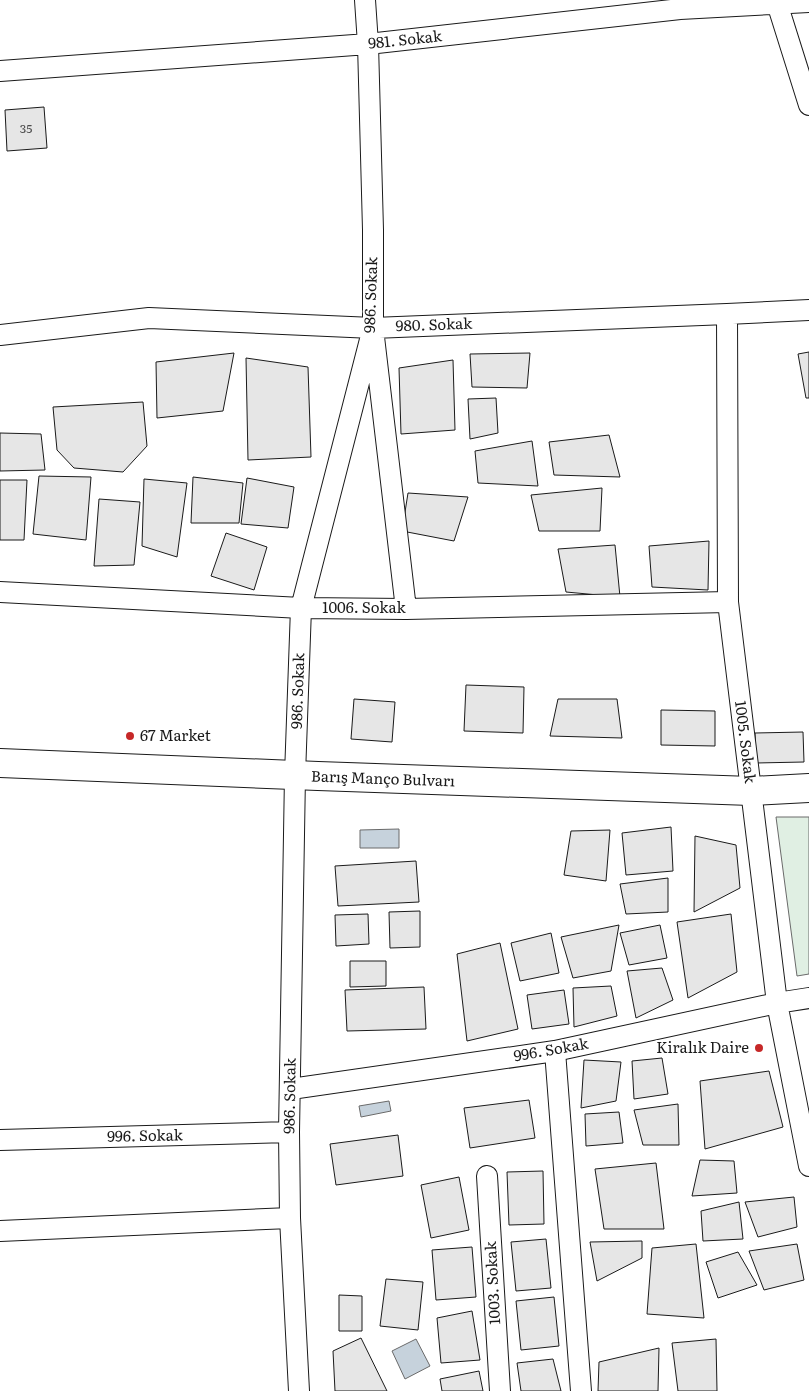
<svg xmlns="http://www.w3.org/2000/svg" width="809" height="1391" font-family="Literata,serif">
	<rect width="100%" height="100%" fill="#fff"/>
	<path fill="#e0efe3" stroke="#6a6a6a" d="M 776,817 L 809,817 L 809,974 L 797,976 Z"/>
	<path fill="#c6d2dc" stroke="#6a6a6a" d="M 399,829 L 399,848 L 360,848 L 360,830 Z
		M 389,1101 L 391,1111 L 361,1117 L 359,1106 Z
		M 416,1339 L 430,1366 L 405,1379 L 392,1351 Z"/>
	<path fill="#e6e6e6" stroke="#1a1a1a" d="M 44,107 L 47,148 L 7,151 L 5,110 Z
		M 809,352 L 809,398 L 806,398 L 798,354 Z
		M 234,353 L 223,411 L 157,418 L 156,362 Z
		M 530,353 L 527,388 L 472,387 L 470,354 Z
		M 246,358 L 308,367 L 311,457 L 248,460 Z
		M 453,360 L 455,430 L 401,434 L 399,368 Z
		M 496,398 L 498,433 L 470,439 L 468,399 Z
		M 143,402 L 147,446 L 123,472 L 74,468 L 57,450 L 53,407 Z
		M 0,433 L 41,434 L 45,470 L 0,471 Z
		M 609,435 L 620,477 L 554,475 L 549,442 Z
		M 532,441 L 538,486 L 478,483 L 475,451 Z
		M 39,476 L 91,477 L 86,540 L 33,534 Z
		M 193,477 L 243,483 L 239,523 L 191,523 Z
		M 247,478 L 294,487 L 288,528 L 241,524 Z
		M 144,479 L 187,483 L 177,557 L 142,546 Z
		M 0,480 L 27,480 L 24,540 L 0,540 Z
		M 602,488 L 600,531 L 539,531 L 531,495 Z
		M 408,493 L 468,497 L 454,541 L 402,531 Z
		M 99,499 L 140,502 L 134,565 L 94,566 Z
		M 226,533 L 267,547 L 254,590 L 211,576 Z
		M 709,541 L 708,590 L 652,587 L 649,546 Z
		M 615,545 L 620,597 L 566,592 L 558,549 Z
		M 466,685 L 524,687 L 523,733 L 464,731 Z
		M 354,699 L 395,702 L 392,742 L 351,739 Z
		M 558,699 L 617,699 L 622,738 L 550,736 Z
		M 661,710 L 715,711 L 715,746 L 661,745 Z
		M 803,732 L 804,762 L 756,763 L 755,733 Z
		M 671,827 L 673,871 L 626,875 L 622,833 Z
		M 610,830 L 606,881 L 564,875 L 571,831 Z
		M 695,836 L 736,845 L 740,888 L 694,912 Z
		M 416,861 L 419,902 L 338,906 L 335,866 Z
		M 668,878 L 668,912 L 626,914 L 620,884 Z
		M 420,911 L 420,947 L 390,948 L 389,912 Z
		M 368,914 L 369,944 L 336,946 L 335,915 Z
		M 731,914 L 737,972 L 688,998 L 677,922 Z
		M 619,925 L 611,971 L 573,978 L 561,937 Z
		M 660,925 L 667,958 L 629,965 L 620,933 Z
		M 551,933 L 559,973 L 520,981 L 511,943 Z
		M 500,943 L 518,1029 L 467,1041 L 457,954 Z
		M 350,961 L 386,961 L 386,986 L 350,987 Z
		M 662,968 L 673,1000 L 636,1018 L 627,971 Z
		M 611,986 L 617,1016 L 574,1027 L 573,988 Z
		M 424,987 L 426,1029 L 347,1031 L 345,990 Z
		M 564,990 L 569,1024 L 532,1029 L 527,995 Z
		M 662,1058 L 668,1094 L 634,1099 L 632,1061 Z
		M 584,1060 L 621,1062 L 616,1101 L 581,1108 Z
		M 769,1071 L 783,1127 L 705,1149 L 700,1081 Z
		M 529,1100 L 535,1138 L 470,1148 L 464,1108 Z
		M 678,1104 L 679,1145 L 643,1145 L 634,1110 Z
		M 619,1112 L 623,1143 L 586,1146 L 585,1114 Z
		M 398,1135 L 403,1176 L 336,1185 L 330,1144 Z
		M 700,1160 L 734,1161 L 737,1193 L 692,1196 Z
		M 656,1163 L 664,1229 L 604,1229 L 595,1169 Z
		M 543,1171 L 544,1224 L 509,1225 L 507,1172 Z
		M 459,1177 L 469,1230 L 431,1238 L 421,1185 Z
		M 794,1197 L 797,1227 L 758,1237 L 745,1202 Z
		M 739,1202 L 743,1239 L 703,1241 L 701,1211 Z
		M 546,1239 L 551,1288 L 516,1291 L 511,1242 Z
		M 642,1241 L 642,1258 L 597,1281 L 590,1242 Z
		M 696,1244 L 704,1318 L 647,1314 L 652,1248 Z
		M 797,1244 L 804,1280 L 764,1290 L 749,1251 Z
		M 472,1247 L 476,1297 L 436,1300 L 432,1250 Z
		M 738,1252 L 757,1285 L 718,1298 L 706,1262 Z
		M 386,1279 L 423,1282 L 418,1330 L 380,1326 Z
		M 339,1295 L 362,1296 L 362,1331 L 339,1331 Z
		M 554,1297 L 559,1346 L 521,1350 L 516,1301 Z
		M 472,1311 L 480,1360 L 441,1363 L 437,1318 Z
		M 361,1338 L 387,1391 L 335,1391 L 333,1351 Z
		M 716,1339 L 717,1391 L 678,1391 L 672,1343 Z
		M 659,1348 L 658,1391 L 598,1391 L 599,1362 Z
		M 553,1359 L 561,1391 L 521,1391 L 517,1363 Z
		M 479,1371 L 483,1391 L 442,1391 L 440,1379 Z"/>
	<g fill="none" stroke-linecap="round" stroke-linejoin="round">
		<defs>
			<path id="street" d="M 776,0 L 809,105
				M 0,71 L 368,44 L 680,9 L 809,2
				M 727,314 L 728,602 L 777,1003 L 809,1166
				M 0,335 L 149,318 L 373,328 L 727,314 L 809,310
				M 374,337 L 406,609
				M 0,592 L 301,608 L 406,609 L 728,602
				M 555,1051 L 581,1391
				M 291,1089 L 555,1051 L 777,1003 L 809,998
				M 0,1140 L 289,1132
				M 487,1176 L 500,1391
				M 0,1231 L 290,1218
				M 299,1391 L 290,1218 L 289,1132 L 295,775 L 301,608 L 373,328 L 373,230 L 368,44 L 365,0"/>
			<path id="secondary" d="M 0,763 L 318,776 L 751,791 L 809,788"/>
		</defs>
		<use href="#street" stroke="#1a1a1a" stroke-width="22"/>
		<use href="#secondary" stroke="#1a1a1a" stroke-width="30"/>
		<use href="#street" stroke="#fff" stroke-width="20"/>
		<use href="#secondary" stroke="#fff" stroke-width="28"/>
	</g>
	<g fill="#c62828" stroke="#fff" stroke-width="2">
		<circle cx="130" cy="736" r="5"/>
		<circle cx="759" cy="1048" r="5"/>
	</g>
	<g text-anchor="middle" stroke-width="4" stroke-linejoin="round" paint-order="stroke">
		<g font-size="12" fill="#4d4d4d">
			<text x="26" y="133">35</text>
		</g>
		<g font-size="15" fill="#1a1a1a" stroke="#fff">
			<text transform="translate(405 40) rotate(-6)" y="5">981. Sokak</text>
			<text transform="translate(371 295) rotate(-88)" y="5">986. Sokak</text>
			<text transform="translate(434 325) rotate(-2)" y="5">980. Sokak</text>
			<text x="364" y="613">1006. Sokak</text>
			<text transform="translate(298 691) rotate(-88)" y="5">986. Sokak</text>
			<text transform="translate(745 742) rotate(83)" y="5">1005. Sokak</text>
			<text transform="translate(383 779) rotate(2)" y="5">Barış Manço Bulvarı</text>
			<text transform="translate(551 1050) rotate(-10)" y="5">996. Sokak</text>
			<text transform="translate(290 1096) rotate(-89)" y="5">986. Sokak</text>
			<text transform="translate(145 1136) rotate(-1)" y="5">996. Sokak</text>
			<text transform="translate(493 1283) rotate(-93)" y="5">1003. Sokak</text>
		</g>
		<g font-size="15" fill="#1a1a1a" stroke="#fff" text-anchor="start">
			<text x="140" y="741">67 Market</text>
			<text x="749" y="1053" text-anchor="end">Kiralık Daire</text>
		</g>
	</g>
</svg>
